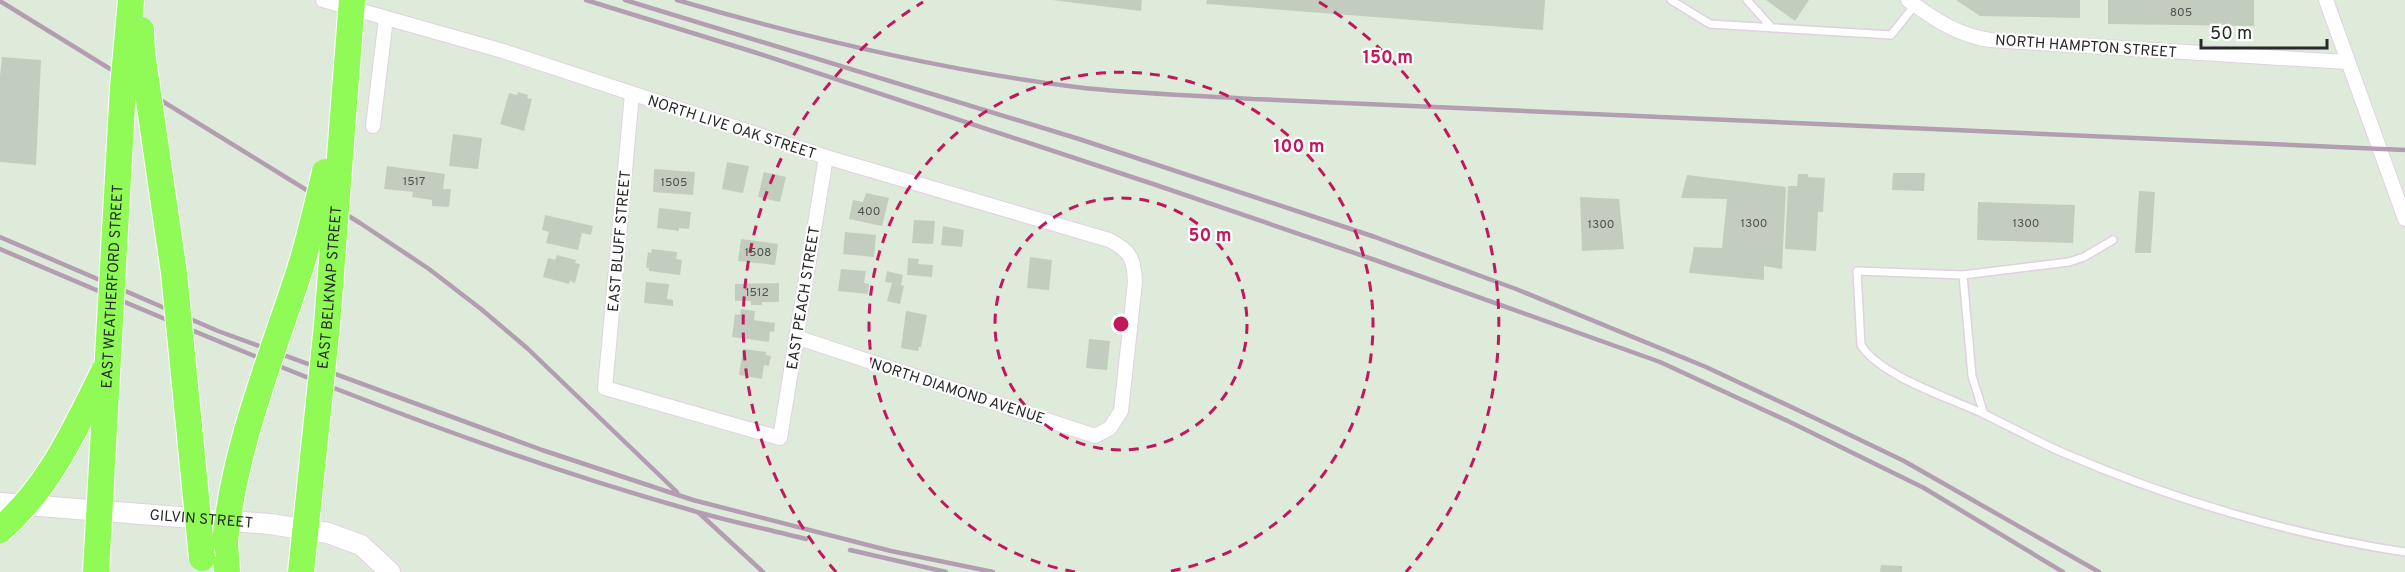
<svg xmlns="http://www.w3.org/2000/svg" width="2405" height="572" font-family="Overpass,sans-serif">
	<rect width="100%" height="100%" fill="#deebda"/>
	<path fill="#c2cdc0" d="M 1052,0 L 1142,0 L 1141,11 Z
		M 1207,0 L 1545,0 L 1543,30 L 1206,4 Z
		M 1766,0 L 1809,0 L 1795,21 Z
		M 1956,0 L 2080,0 L 2080,18 L 1980,16 Z
		M 2108,0 L 2254,0 L 2254,26 L 2108,24 Z
		M 2,57 L 41,60 L 36,165 L 0,162 L 0,76 Z
		M 518,92 L 528,95 L 527,98 L 532,99 L 524,131 L 500,124 L 509,93 L 517,95 Z
		M 453,134 L 482,138 L 478,169 L 449,166 Z
		M 727,162 L 749,166 L 743,193 L 722,189 Z
		M 387,166 L 445,174 L 443,189 L 451,189 L 449,207 L 432,206 L 432,200 L 412,197 L 413,192 L 384,189 Z
		M 654,169 L 695,172 L 693,195 L 653,192 Z
		M 764,172 L 786,177 L 780,202 L 758,197 Z
		M 1893,173 L 1925,173 L 1924,191 L 1892,190 Z
		M 1798,174 L 1808,174 L 1808,177 L 1825,178 L 1823,212 L 1818,212 L 1816,251 L 1785,249 L 1788,186 L 1797,186 Z
		M 1687,175 L 1786,187 L 1782,269 L 1764,266 L 1764,280 L 1689,273 L 1694,247 L 1722,248 L 1727,199 L 1681,198 Z
		M 2139,191 L 2155,192 L 2151,253 L 2135,253 Z
		M 866,193 L 889,198 L 882,226 L 849,219 L 853,200 L 863,202 Z
		M 1580,197 L 1619,199 L 1624,249 L 1582,251 Z
		M 1978,202 L 2075,205 L 2073,243 L 1977,240 Z
		M 659,208 L 691,212 L 689,229 L 679,228 L 679,231 L 657,228 Z
		M 545,215 L 593,226 L 591,235 L 582,233 L 578,250 L 546,243 L 549,232 L 542,230 Z
		M 914,220 L 935,221 L 933,244 L 912,243 Z
		M 943,226 L 964,230 L 962,247 L 941,245 Z
		M 845,232 L 876,235 L 874,257 L 843,254 Z
		M 741,239 L 778,244 L 775,265 L 738,261 Z
		M 652,249 L 677,252 L 676,259 L 682,260 L 680,275 L 649,271 L 649,268 L 646,268 L 648,252 L 651,253 Z
		M 557,255 L 576,260 L 575,263 L 580,264 L 575,283 L 570,281 L 569,284 L 543,277 L 548,258 L 555,260 Z
		M 1030,257 L 1052,260 L 1049,290 L 1027,288 Z
		M 908,258 L 919,259 L 918,264 L 933,265 L 932,277 L 907,275 Z
		M 841,269 L 866,271 L 864,283 L 869,284 L 868,294 L 838,291 Z
		M 887,271 L 903,275 L 901,285 L 904,286 L 900,304 L 887,301 L 892,283 L 885,282 Z
		M 646,282 L 669,284 L 667,299 L 673,300 L 673,306 L 644,303 Z
		M 779,283 L 779,302 L 762,302 L 762,305 L 751,305 L 751,301 L 735,301 L 735,284 Z
		M 741,309 L 755,311 L 754,320 L 775,323 L 774,332 L 770,331 L 769,342 L 732,337 L 735,314 L 740,315 Z
		M 906,311 L 927,315 L 921,347 L 919,347 L 918,351 L 901,348 Z
		M 1089,339 L 1110,341 L 1107,370 L 1086,368 Z
		M 743,349 L 766,352 L 766,355 L 771,356 L 769,366 L 764,365 L 762,379 L 739,375 Z
		M 1881,565 L 1902,566 L 1902,572 L 1880,572 Z"/>
	<g fill="none" stroke-linecap="round" stroke-linejoin="round">
		<defs>
			<path id="lane" d="M 1671,0 L 1710,24 L 1891,35 L 1915,5
				M 1747,0 L 1772,28
				M 1857,271 L 1963,275 L 1972,376 L 1984,414 C 1950,398 1880,376 1861,345 Z
				M 1963,275 L 2069,262 L 2084,257 L 2113,240
				M 1984,414 C 2011,427 2038,442 2066,454 C 2171,499 2292,535 2405,552"/>
			<path id="street" d="M 323,0 L 503,51 L 826,157 L 1109,240 C 1131,251 1134,259 1135,282 L 1121,411 L 1110,428 L 1095,436 L 796,337
				M 1908,0 C 1934,19 1957,35 1990,40 L 2347,62
				M 2326,0 L 2405,219
				M 632,94 L 605,388 L 780,438 L 826,157
				M 373,126 L 386,18"/>
			<g id="secondary">
				<path id="s1" d="M 0,503 L 270,524 L 328,533 L 361,545 L 390,572"/>
			</g>
			<path id="highway" d="M 225,542 L 227,572"/>
		</defs>
		<use href="#lane" stroke="#e1d0e1" stroke-width="10"/>
		<use href="#street" stroke="#e1d0e1" stroke-width="16"/>
		<use href="#secondary" stroke="#e1d0e1" stroke-width="22"/>
		<use href="#highway" stroke="#fff" stroke-width="28"/>
		<use href="#lane" stroke="#fff" stroke-width="7"/>
		<use href="#street" stroke="#fff" stroke-width="14"/>
		<use href="#secondary" stroke="#fff" stroke-width="20"/>
		<use href="#highway" stroke="#90fb56" stroke-width="26"/>
		<path stroke="#b39db1" stroke-width="4.5" d="M 586,0 L 757,53 L 1156,185 L 1375,260 L 1660,362 L 1792,423 L 1924,488 L 2063,572
			M 625,0 L 1079,139 L 1375,237 L 1516,289 L 1706,367 L 1823,422 L 1904,461 L 2099,572
			M 677,0 C 807,38 941,70 1076,87 C 1134,94 1194,95 1253,99 L 2405,150
			M 0,1 L 360,223 L 429,269 L 481,309 L 527,348 L 677,492
			M 0,237 L 218,331 L 542,450 L 693,500 L 891,551 L 993,572
			M 0,249 C 224,345 453,443 687,509 C 727,521 767,529 806,539
			M 699,513 L 763,572
			M 850,550 L 946,572"/>
		<defs>
			<g id="highway-bridge">
				<path d="M 141,30 L 142,52 L 174,273 L 202,558"/>
				<path d="M 0,530 C 50,486 75,429 104,371"/>
				<path d="M 225,542 C 234,447 271,359 300,269 C 310,237 317,205 325,172"/>
				<path id="s2" d="M 96,572 L 123,87 L 131,0"/>
				<path id="s3" d="M 301,572 L 327,325 L 352,0"/>
			</g>
		</defs>
		<use href="#highway-bridge" stroke="#fff" stroke-width="28" stroke-linecap="butt"/>
		<use href="#highway-bridge" stroke="#90fb56" stroke-width="26"/>
	</g>
	<g fill="none" stroke="#c2185b" stroke-width="3" stroke-dasharray="10 8">
		<circle cx="1121" cy="324" r="126"/>
		<path d="M1075 572A252 252 0 1 1 1167 572"/>
		<path d="M836 572A378 378 0 0 1 923 2M1319 2A378 378 0 0 1 1406 572"/>
	</g>
	<g text-anchor="middle" stroke-width="4.5" stroke-linejoin="round" paint-order="stroke">
		<g font-size="12" fill="#4f524f">
			<text x="2181" y="16">805</text>
			<text x="414" y="185">1517</text>
			<text x="674" y="186">1505</text>
			<text x="869" y="215">400</text>
			<text x="1754" y="227">1300</text>
			<text x="2026" y="227">1300</text>
			<text x="1601" y="228">1300</text>
			<text x="758" y="256">1508</text>
			<text x="757" y="296">1512</text>
		</g>
		<g font-size="15" fill="#292929" stroke="#fff">
			<text transform="translate(2086 46) rotate(4)" y="5">NORTH HAMPTON STREET</text>
			<text transform="translate(732 127) rotate(18)" y="5">NORTH LIVE OAK STREET</text>
			<text transform="translate(619 241) rotate(-85)" y="5">EAST BLUFF STREET</text>
			<text dy="5" stroke="none"><textPath href="#s2" startOffset="286">EAST WEATHERFORD STREET</textPath></text>
			<text dy="5" stroke="none"><textPath href="#s3" startOffset="286">EAST BELKNAP STREET</textPath></text>
			<text transform="translate(803 298) rotate(-81)" y="5">EAST PEACH STREET</text>
			<text transform="translate(958 391) rotate(18)" y="5">NORTH DIAMOND AVENUE</text>
			<text dy="5" stroke="none"><textPath href="#s1" startOffset="202">GILVIN STREET</textPath></text>
		</g>
	</g>
	<circle cx="1121" cy="324" r="9" fill="#c2185b" stroke="#fff" stroke-width="3"/>
	<g font-size="18" text-anchor="middle" font-weight="bold" fill="#c2185b" stroke="#fff" stroke-width="4.5" stroke-linejoin="round" paint-order="stroke">
		<text x="1388" y="63">150 m</text>
		<text x="1299" y="152">100 m</text>
		<text x="1210" y="241">50 m</text>
	</g>
	<path d="M2201 39v9h126v-9" fill="none" stroke="#292929" stroke-width="3"/>
	<text x="2210" y="39" font-size="18" fill="#292929" stroke="#ffffff" stroke-width="4.5" paint-order="stroke">50 m</text>
</svg>
